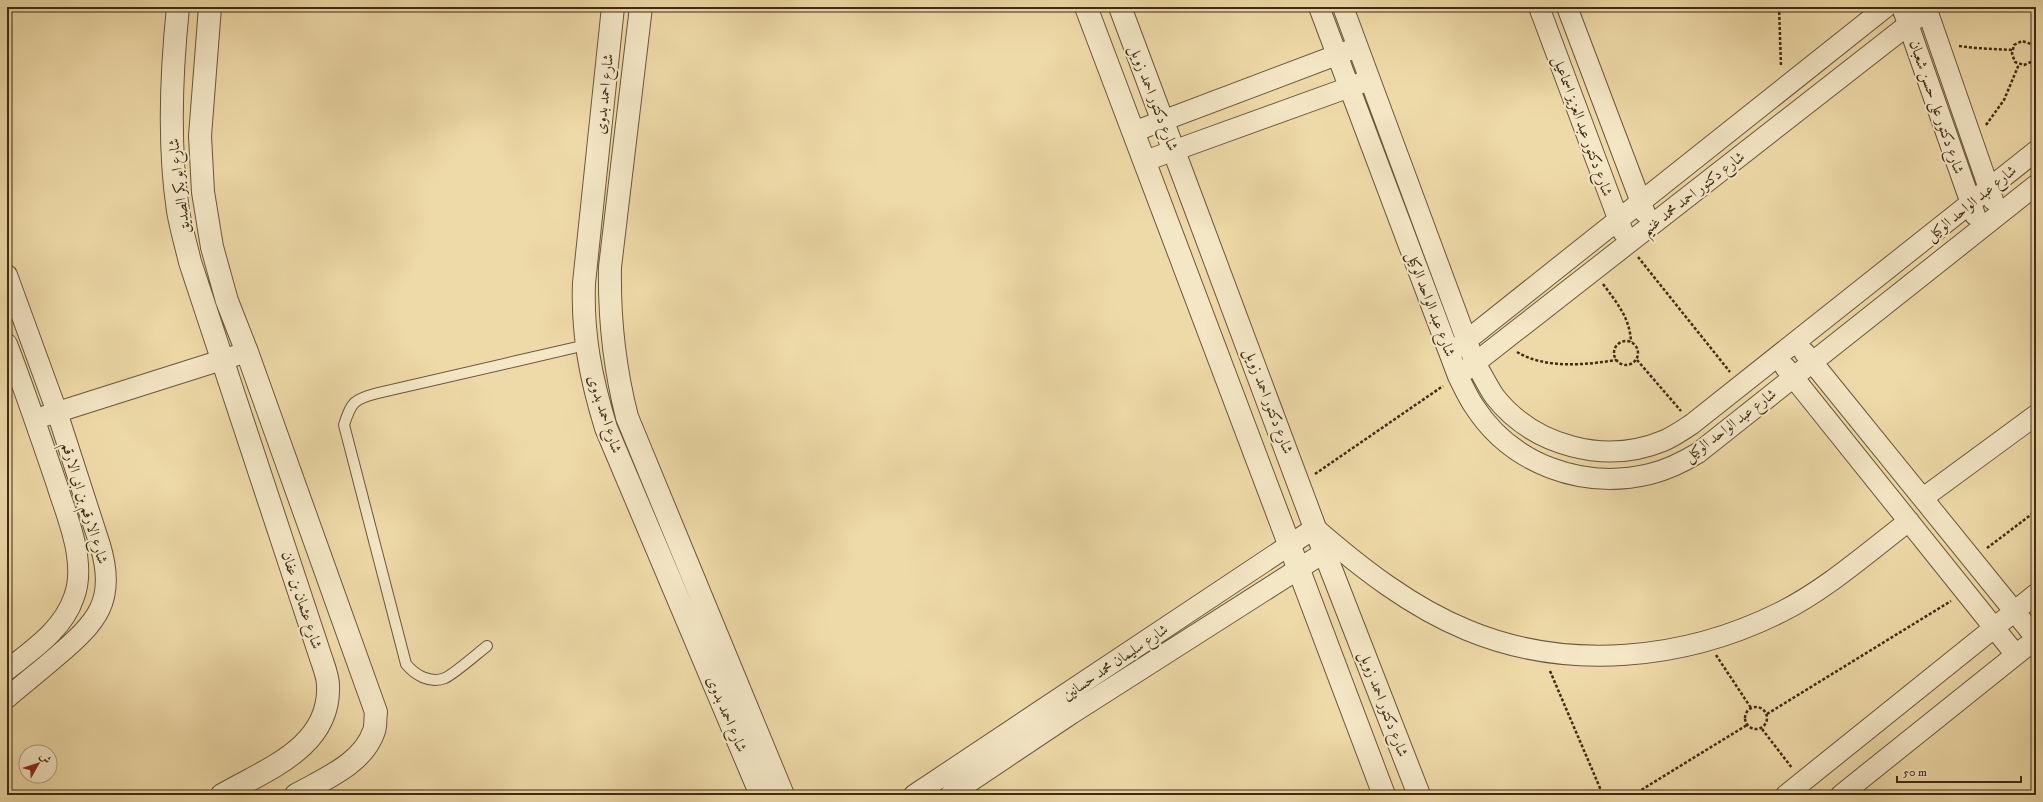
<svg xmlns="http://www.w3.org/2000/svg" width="2043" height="802" font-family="'IM FELL DW Pica',Amiri,serif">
	<rect width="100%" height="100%" fill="#eedaa8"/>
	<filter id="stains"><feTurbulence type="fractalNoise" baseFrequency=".005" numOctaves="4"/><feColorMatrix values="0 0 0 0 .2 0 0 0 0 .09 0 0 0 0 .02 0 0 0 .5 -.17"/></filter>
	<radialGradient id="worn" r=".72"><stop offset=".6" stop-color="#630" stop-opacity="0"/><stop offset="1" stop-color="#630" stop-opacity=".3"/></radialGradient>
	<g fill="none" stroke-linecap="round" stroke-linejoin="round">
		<defs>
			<path id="service" d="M 487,646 C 478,653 454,674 445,678 C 430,684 415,675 406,664 L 344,425 C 351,402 354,399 378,393 L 586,345"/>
			<path id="minor" d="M 1319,7 L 1458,376 C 1463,386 1468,397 1474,406 C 1512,465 1583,490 1650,474 C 1667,470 1683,462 1698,453 L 2036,185
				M 1343,7 L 1475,363 C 1482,374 1488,387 1495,397 C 1534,446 1605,465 1663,441 C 1673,437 1683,430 1692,424 L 2036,151
				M 1539,7 L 1623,232
				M 1567,7 L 1645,213
				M 1902,7 L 1975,215
				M 1926,7 L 1993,200
				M 1133,132 L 1350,50
				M 1145,161 L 1361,83
				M 7,275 L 57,412 L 100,545 C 117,601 97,622 56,657 C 40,671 23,684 7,698
				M 7,344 C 25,391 41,438 57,485 C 64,508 74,531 77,555 C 79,569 79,584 74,597 C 63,630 32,650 7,670
				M 1457,348 L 1886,7
				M 1804,352 L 2036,638
				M 1785,367 L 2016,655
				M 1466,370 L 1927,10
				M 45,416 L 247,352
				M 1923,498 L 2036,415
				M 914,795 L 1315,528 C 1361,568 1411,607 1467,630 C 1568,672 1685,660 1781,612 C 1827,589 1868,552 1909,521
				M 950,795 L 1071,714 L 1325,552
				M 1786,795 L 2036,594
				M 1841,795 L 2027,646"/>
			<path id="tertiary" d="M 178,7 C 171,75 168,144 178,211 C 181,228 186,245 190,262 L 321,658 C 324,667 328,677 328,685 C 331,747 267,769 222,795
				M 210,7 L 200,136 L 203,192 L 212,247 L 227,301 L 247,352 L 376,712 C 375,718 376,725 374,731 C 363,764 324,779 296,795
				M 613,7 L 584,283 C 582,334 591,379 606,428 L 761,795
				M 641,7 L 610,267 C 609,320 614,366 627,417 L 783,795
				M 1086,7 L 1384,795
				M 1120,7 L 1315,528 L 1419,795"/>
		</defs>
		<use href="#service" stroke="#6b573a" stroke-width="12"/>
		<use href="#minor" stroke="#6b573a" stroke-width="22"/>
		<use href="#tertiary" stroke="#6b573a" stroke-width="24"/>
		<path stroke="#3f2b15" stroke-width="2.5" stroke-dasharray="3 2" stroke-linecap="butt" d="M 1779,7 L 1781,66
			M 1959,46 L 1975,48 L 2012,50
			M 2036,52 L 2031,44 L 2022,41 L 2014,45 L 2012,54 L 2015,62 L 2024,65 L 2033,61 L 2036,52
			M 1986,125 L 2004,100 L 2019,64
			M 1638,257 L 1730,372
			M 1603,284 C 1617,303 1630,318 1631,342
			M1614 353a12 12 0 1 1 24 0a12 12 0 1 1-24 0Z
			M 1517,352 C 1545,369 1586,365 1616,360
			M 1637,360 L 1681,411
			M 1315,474 L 1443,386
			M 1987,548 L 2036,511
			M 1716,655 L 1751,708
			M 1550,671 L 1603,795
			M1745 718a11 11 0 1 1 22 0a11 11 0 1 1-22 0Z
			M 1767,714 L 1951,601
			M 1762,729 L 1792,768
			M 1633,795 L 1747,725"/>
		<use href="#service" stroke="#f4e7c6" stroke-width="10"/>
		<use href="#minor" stroke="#f4e7c6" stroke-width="20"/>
		<use href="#tertiary" stroke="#f4e7c6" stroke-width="22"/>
	</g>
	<g text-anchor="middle" stroke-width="4" stroke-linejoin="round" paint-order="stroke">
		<g font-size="15" fill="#3f2b15" stroke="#f4e7c6">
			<text transform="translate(604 94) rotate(-84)" y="5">شارع احمد بدوى</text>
			<text transform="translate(1154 98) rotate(69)" y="5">شارع دكتور احمد زويل</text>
			<text transform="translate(1937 107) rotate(71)" y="5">شارع دكتور على حسن شعبان</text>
			<text transform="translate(1583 126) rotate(70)" y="5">شارع دكتور عبد العزيز اسماعيل</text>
			<text transform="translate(179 186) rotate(-97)" y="5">شارع ابو بكر الصديق</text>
			<text transform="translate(1693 193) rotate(-38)" y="5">شارع دكتور احمد محمد غنيم</text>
			<text transform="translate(1971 203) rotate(-39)" y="5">شارع عبد الواحد الوكيل</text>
			<text transform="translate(1431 304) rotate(69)" y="5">شارع عبد الواحد الوكيل</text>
			<text transform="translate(1269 401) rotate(69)" y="5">شارع دكتور احمد زويل</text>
			<text transform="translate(605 414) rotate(72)" y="5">شارع احمد بدوى</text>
			<text transform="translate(1730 425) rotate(-37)" y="5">شارع عبد الواحد الوكيل</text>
			<text transform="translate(85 503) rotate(73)" y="5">شارع الارقم بن ابى الارقم</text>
			<text transform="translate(302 600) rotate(72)" y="5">شارع عثمان بن عفان</text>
			<text transform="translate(1115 662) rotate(-34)" y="5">شارع سليمان محمد حسانين</text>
			<text transform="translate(1384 704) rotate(69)" y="5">شارع دكتور احمد زويل</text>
			<text transform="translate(727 714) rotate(67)" y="5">شارع احمد بدوى</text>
		</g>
	</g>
	<rect width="2043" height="802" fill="none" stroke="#eedaa8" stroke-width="24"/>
	<rect x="8" y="8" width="2027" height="786" fill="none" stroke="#3f2b15" stroke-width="2"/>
	<rect x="12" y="12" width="2019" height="778" fill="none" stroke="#3f2b15"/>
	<g transform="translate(38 764) rotate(51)"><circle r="19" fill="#f4e7c6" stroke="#ac9c7f"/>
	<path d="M0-3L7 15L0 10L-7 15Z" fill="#8f2418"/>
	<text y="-6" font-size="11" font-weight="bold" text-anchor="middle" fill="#3f2b15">ش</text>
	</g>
	<path d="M1897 776v6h124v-6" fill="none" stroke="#3f2b15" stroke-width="2"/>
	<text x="1903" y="776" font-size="12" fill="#3f2b15" stroke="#f4e7c6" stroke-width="3" paint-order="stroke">50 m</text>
	<rect width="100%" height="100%" filter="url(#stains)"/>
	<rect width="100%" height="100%" fill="url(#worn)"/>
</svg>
